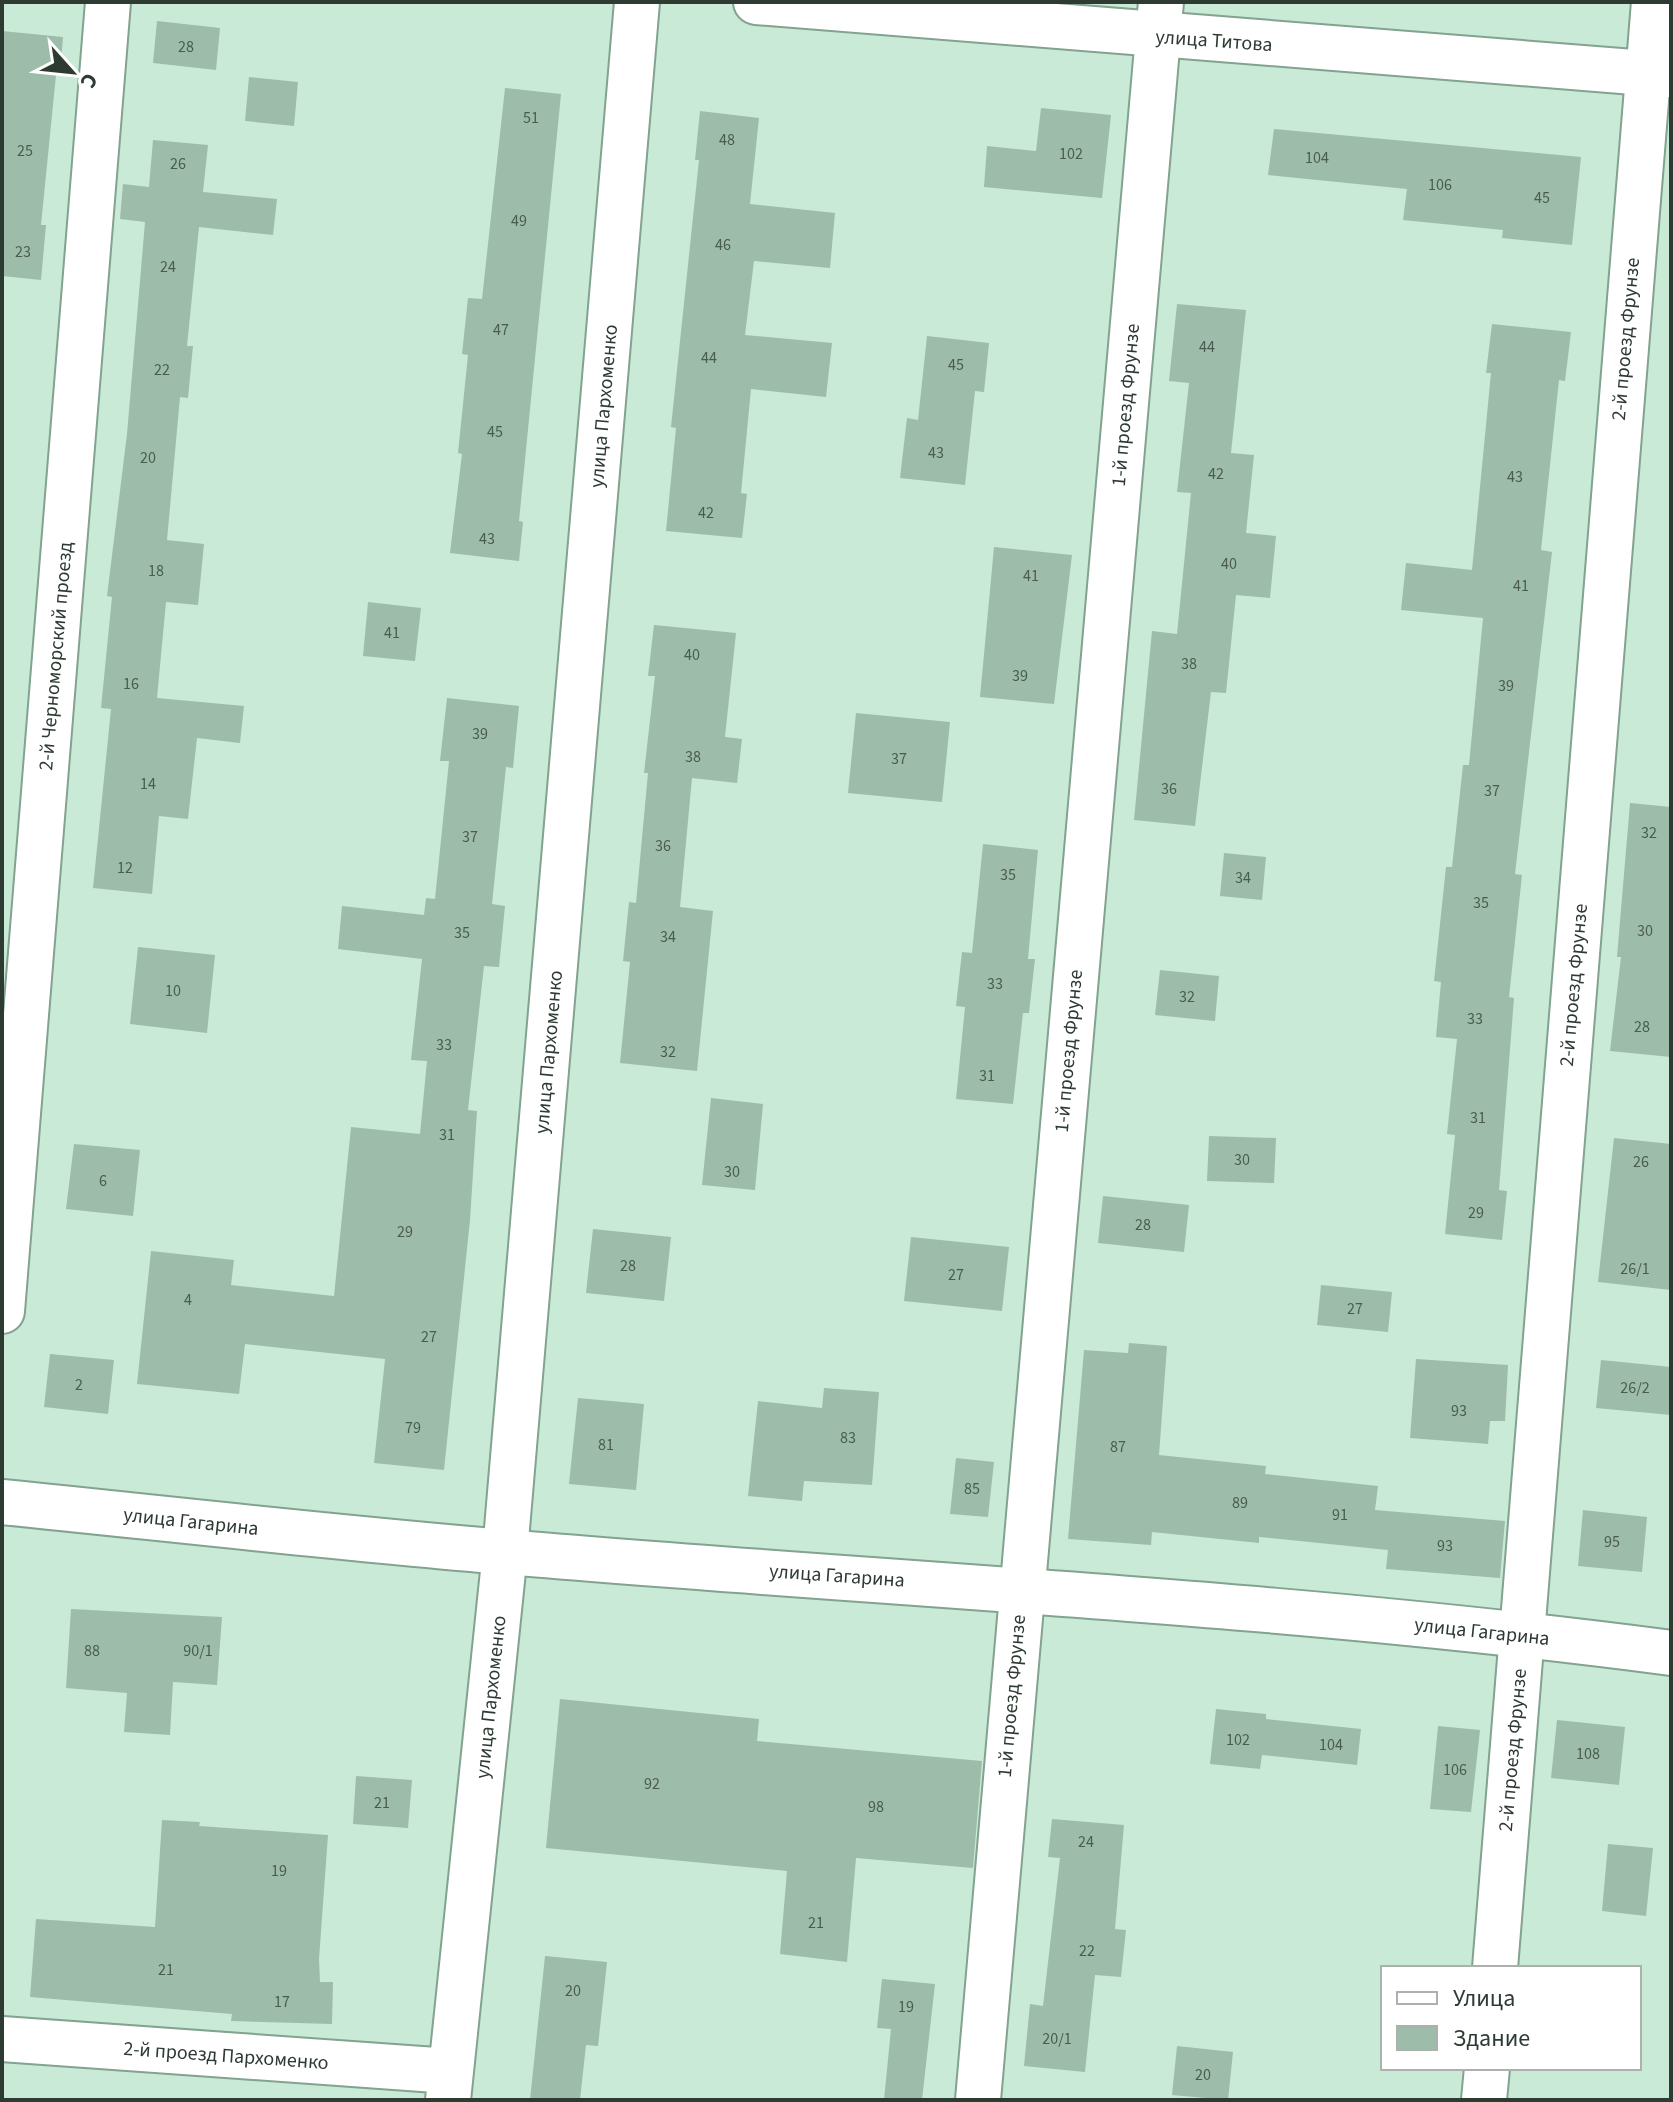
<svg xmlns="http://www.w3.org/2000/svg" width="1673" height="2102" font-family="'Source Sans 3',sans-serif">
	<rect width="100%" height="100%" fill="#c9ead6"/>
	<path fill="#9dbdaa" d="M 157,21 L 220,28 L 216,70 L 153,63 Z
		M 2,31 L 63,37 L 60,75 L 56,75 L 41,225 L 46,225 L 41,280 L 2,276 Z
		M 249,77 L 298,82 L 294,126 L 245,121 Z
		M 505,88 L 561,94 L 519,521 L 523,522 L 519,561 L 450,553 L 462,454 L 458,453 L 468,355 L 462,354 L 468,298 L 482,299 Z
		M 1041,108 L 1111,115 L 1102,198 L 984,187 L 987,146 L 1036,151 Z
		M 700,111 L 759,118 L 750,204 L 835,213 L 830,268 L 754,261 L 745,335 L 832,343 L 826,397 L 751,389 L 741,493 L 747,494 L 742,538 L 666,531 L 676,428 L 671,427 L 699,160 L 695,160 Z
		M 1274,129 L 1581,157 L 1572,245 L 1502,238 L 1503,230 L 1403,220 L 1407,189 L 1268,175 Z
		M 153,140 L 208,145 L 203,192 L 277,199 L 273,235 L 199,227 L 187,346 L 193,346 L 188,398 L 180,397 L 167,540 L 204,544 L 198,605 L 166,602 L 157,698 L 244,706 L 240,743 L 197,738 L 188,819 L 159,816 L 152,894 L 93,888 L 111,709 L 101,708 L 112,597 L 107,596 L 127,434 L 145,222 L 120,219 L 123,184 L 149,187 Z
		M 1177,304 L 1246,310 L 1231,453 L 1254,455 L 1246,533 L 1276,536 L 1270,598 L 1236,595 L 1226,693 L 1211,692 L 1195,826 L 1134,820 L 1152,631 L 1177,634 L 1191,493 L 1177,492 L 1189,383 L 1169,381 Z
		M 1492,324 L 1571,332 L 1565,381 L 1559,380 L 1541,550 L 1552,552 L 1515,874 L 1522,875 L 1509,997 L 1514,998 L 1499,1190 L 1507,1191 L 1502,1240 L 1445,1234 L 1455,1135 L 1447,1134 L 1457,1039 L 1436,1037 L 1441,982 L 1434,981 L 1446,867 L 1452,867 L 1463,765 L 1469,765 L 1483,618 L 1401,610 L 1406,563 L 1472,570 L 1491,373 L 1486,373 Z
		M 927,336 L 989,343 L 984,392 L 975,391 L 965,485 L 900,478 L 907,418 L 918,420 Z
		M 994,547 L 1072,555 L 1054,704 L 980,697 Z
		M 368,602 L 421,608 L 415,661 L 363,656 Z
		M 654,625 L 736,633 L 725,737 L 742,739 L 737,783 L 692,778 L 680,907 L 713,911 L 697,1071 L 620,1063 L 630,962 L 623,961 L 629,902 L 636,903 L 648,773 L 644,773 L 655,676 L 648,676 Z
		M 447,698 L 519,706 L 513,768 L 506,767 L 492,904 L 505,906 L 499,967 L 484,966 L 468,1110 L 477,1111 L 470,1220 L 444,1470 L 374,1463 L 385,1359 L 245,1344 L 239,1394 L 137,1384 L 151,1251 L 234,1260 L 231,1285 L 334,1296 L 351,1127 L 420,1134 L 427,1061 L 411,1060 L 422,959 L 338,949 L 342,906 L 424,915 L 426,898 L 435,899 L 449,761 L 440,761 Z
		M 856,713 L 950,722 L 942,802 L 848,793 Z
		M 1630,803 L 1671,807 L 1671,1057 L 1610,1051 L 1621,957 L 1617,957 Z
		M 983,844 L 1038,850 L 1028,959 L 1035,959 L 1029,1013 L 1023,1013 L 1013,1104 L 956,1099 L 965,1007 L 956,1006 L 962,952 L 972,953 Z
		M 1224,853 L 1266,857 L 1262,900 L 1220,896 Z
		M 138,947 L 215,955 L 207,1033 L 130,1024 Z
		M 1160,970 L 1219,976 L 1215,1021 L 1155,1015 Z
		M 711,1098 L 763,1104 L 755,1190 L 702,1185 Z
		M 1209,1136 L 1276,1138 L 1274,1183 L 1207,1181 Z
		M 1614,1138 L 1671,1144 L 1671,1290 L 1598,1282 Z
		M 74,1144 L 140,1150 L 133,1216 L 66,1209 Z
		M 1103,1196 L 1189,1205 L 1184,1252 L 1098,1243 Z
		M 593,1229 L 671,1237 L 664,1301 L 586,1293 Z
		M 911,1237 L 1009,1247 L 1002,1311 L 904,1301 Z
		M 1321,1285 L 1392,1292 L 1388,1332 L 1317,1325 Z
		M 1129,1343 L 1167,1346 L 1159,1455 L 1266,1466 L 1265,1474 L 1378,1486 L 1375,1510 L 1505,1521 L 1500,1578 L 1386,1569 L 1388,1550 L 1259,1537 L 1259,1543 L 1152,1532 L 1151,1545 L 1068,1539 L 1084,1350 L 1128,1353 Z
		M 50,1354 L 114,1360 L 108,1414 L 44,1407 Z
		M 1416,1359 L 1508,1365 L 1505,1421 L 1490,1421 L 1488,1444 L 1410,1438 Z
		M 1601,1360 L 1671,1367 L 1671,1415 L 1596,1408 Z
		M 824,1388 L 879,1392 L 872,1485 L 804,1481 L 802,1501 L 748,1496 L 758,1401 L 822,1408 Z
		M 578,1398 L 644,1404 L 636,1490 L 569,1484 Z
		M 956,1458 L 994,1462 L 988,1517 L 950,1514 Z
		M 1583,1510 L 1647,1517 L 1642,1572 L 1578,1566 Z
		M 71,1609 L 222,1617 L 217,1685 L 173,1682 L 170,1735 L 124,1732 L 127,1693 L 66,1688 Z
		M 560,1699 L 759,1719 L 757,1741 L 982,1761 L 973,1868 L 856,1858 L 847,1962 L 780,1954 L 787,1871 L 546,1848 Z
		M 1216,1709 L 1266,1714 L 1266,1719 L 1361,1729 L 1357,1765 L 1262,1755 L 1260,1769 L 1210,1764 Z
		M 1557,1720 L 1625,1727 L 1619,1785 L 1551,1778 Z
		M 1438,1726 L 1480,1730 L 1471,1812 L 1430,1809 Z
		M 356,1776 L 412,1780 L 408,1828 L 353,1824 Z
		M 1052,1819 L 1124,1825 L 1115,1929 L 1126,1930 L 1121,1977 L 1095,1975 L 1085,2072 L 1024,2066 L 1030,2004 L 1043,2006 L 1060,1858 L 1048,1857 Z
		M 162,1820 L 200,1822 L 199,1826 L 328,1835 L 319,1959 L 320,1982 L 333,1982 L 332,2024 L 231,2021 L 232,2014 L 30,1997 L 36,1919 L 155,1927 Z
		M 1608,1844 L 1653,1848 L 1646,1916 L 1602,1911 Z
		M 545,1956 L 607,1962 L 598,2046 L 586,2045 L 580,2100 L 530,2100 Z
		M 882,1979 L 935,1984 L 922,2100 L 884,2100 L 891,2029 L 877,2028 Z
		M 1177,2046 L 1233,2052 L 1228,2100 L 1172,2095 Z"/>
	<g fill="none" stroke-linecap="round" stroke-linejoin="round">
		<defs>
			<path id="minor" d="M 756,2 L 1671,75
				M 2,1311 L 108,2
				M 1495,1968 L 1654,2
				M 2,2039 L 450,2071
				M 448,2100 L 505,1552 L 637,2
				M 978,2100 L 1161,2
				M 1484,2100 L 1487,2068"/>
			<path id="tertiary" d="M 2,1502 C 170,1519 337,1538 505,1552 C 894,1585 1284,1602 1671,1653"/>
		</defs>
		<use href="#minor" stroke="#83a28f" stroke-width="48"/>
		<use href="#tertiary" stroke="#83a28f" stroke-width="48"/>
		<use href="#minor" stroke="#fff" stroke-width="44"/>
		<use href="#tertiary" stroke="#fff" stroke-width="44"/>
	</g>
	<g text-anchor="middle" stroke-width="6" stroke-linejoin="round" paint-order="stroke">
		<g font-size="16" fill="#4a5c51">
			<text x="186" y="52">28</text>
			<text x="531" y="123">51</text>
			<text x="727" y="145">48</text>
			<text x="25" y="156">25</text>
			<text x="1071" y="159">102</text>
			<text x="1317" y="163">104</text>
			<text x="178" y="169">26</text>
			<text x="1440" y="190">106</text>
			<text x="1542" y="203">45</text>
			<text x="519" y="226">49</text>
			<text x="723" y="250">46</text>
			<text x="23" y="257">23</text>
			<text x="168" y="272">24</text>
			<text x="501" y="335">47</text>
			<text x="1207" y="352">44</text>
			<text x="709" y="363">44</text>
			<text x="956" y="370">45</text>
			<text x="162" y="375">22</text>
			<text x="495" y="437">45</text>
			<text x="936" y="458">43</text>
			<text x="148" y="463">20</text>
			<text x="1216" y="479">42</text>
			<text x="1515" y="482">43</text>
			<text x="706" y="518">42</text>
			<text x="487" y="544">43</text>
			<text x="1229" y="569">40</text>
			<text x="156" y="576">18</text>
			<text x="1031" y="581">41</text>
			<text x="1521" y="591">41</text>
			<text x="392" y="638">41</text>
			<text x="692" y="660">40</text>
			<text x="1189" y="669">38</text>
			<text x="1020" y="681">39</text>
			<text x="131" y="689">16</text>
			<text x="1506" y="691">39</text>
			<text x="480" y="739">39</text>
			<text x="693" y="762">38</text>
			<text x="899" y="764">37</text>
			<text x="148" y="789">14</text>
			<text x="1169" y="794">36</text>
			<text x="1492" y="796">37</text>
			<text x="1649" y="838">32</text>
			<text x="470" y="842">37</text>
			<text x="663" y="851">36</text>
			<text x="125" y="873">12</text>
			<text x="1008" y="880">35</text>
			<text x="1243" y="883">34</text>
			<text x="1481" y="908">35</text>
			<text x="1645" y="936">30</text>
			<text x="462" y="938">35</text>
			<text x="668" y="942">34</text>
			<text x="995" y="989">33</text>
			<text x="173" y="996">10</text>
			<text x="1187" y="1002">32</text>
			<text x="1475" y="1024">33</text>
			<text x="1642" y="1032">28</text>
			<text x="444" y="1050">33</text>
			<text x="668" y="1057">32</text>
			<text x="987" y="1081">31</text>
			<text x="1478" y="1123">31</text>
			<text x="447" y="1140">31</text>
			<text x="1242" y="1165">30</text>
			<text x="1641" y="1167">26</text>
			<text x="732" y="1177">30</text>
			<text x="103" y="1186">6</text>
			<text x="1476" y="1218">29</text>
			<text x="1143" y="1230">28</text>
			<text x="405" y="1237">29</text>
			<text x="628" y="1271">28</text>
			<text x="1635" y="1274">26/1</text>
			<text x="956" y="1280">27</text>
			<text x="188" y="1305">4</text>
			<text x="1355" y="1314">27</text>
			<text x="429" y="1342">27</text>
			<text x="79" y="1390">2</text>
			<text x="1635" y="1393">26/2</text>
			<text x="1459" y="1416">93</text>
			<text x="413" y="1433">79</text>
			<text x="848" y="1443">83</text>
			<text x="606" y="1450">81</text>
			<text x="1118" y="1452">87</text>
			<text x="972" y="1494">85</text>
			<text x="1240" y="1508">89</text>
			<text x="1340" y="1520">91</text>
			<text x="1612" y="1547">95</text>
			<text x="1445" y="1551">93</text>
			<text x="92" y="1656">88</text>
			<text x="198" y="1656">90/1</text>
			<text x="1238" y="1745">102</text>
			<text x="1331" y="1750">104</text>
			<text x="1588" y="1759">108</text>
			<text x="1455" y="1775">106</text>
			<text x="652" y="1789">92</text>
			<text x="382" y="1808">21</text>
			<text x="876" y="1812">98</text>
			<text x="1086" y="1847">24</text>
			<text x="279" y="1876">19</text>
			<text x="816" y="1928">21</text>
			<text x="1087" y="1956">22</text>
			<text x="166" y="1975">21</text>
			<text x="573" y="1996">20</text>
			<text x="282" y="2007">17</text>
			<text x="906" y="2012">19</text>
			<text x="1057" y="2044">20/1</text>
			<text x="1203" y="2080">20</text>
		</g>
		<g font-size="20" fill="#2e3b33" stroke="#fff">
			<text transform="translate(1214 40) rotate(4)" y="7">улица Титова</text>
			<text transform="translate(1625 339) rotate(-85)" y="7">2-й проезд Фрунзе</text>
			<text transform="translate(1125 405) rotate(-85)" y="7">1-й проезд Фрунзе</text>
			<text transform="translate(603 406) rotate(-85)" y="7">улица Пархоменко</text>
			<text transform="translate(55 656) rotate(-85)" y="7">2-й Черноморский проезд</text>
			<text transform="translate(1573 985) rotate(-85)" y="7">2-й проезд Фрунзе</text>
			<text transform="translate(1068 1051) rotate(-85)" y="7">1-й проезд Фрунзе</text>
			<text transform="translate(548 1052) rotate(-85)" y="7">улица Пархоменко</text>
			<text transform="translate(191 1521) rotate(6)" y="7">улица Гагарина</text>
			<text transform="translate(837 1575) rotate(4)" y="7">улица Гагарина</text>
			<text transform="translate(1482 1631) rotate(6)" y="7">улица Гагарина</text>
			<text transform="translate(1011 1696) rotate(-85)" y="7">1-й проезд Фрунзе</text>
			<text transform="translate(490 1697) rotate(-84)" y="7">улица Пархоменко</text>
			<text transform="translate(1512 1750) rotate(-85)" y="7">2-й проезд Фрунзе</text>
			<text transform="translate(226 2055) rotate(4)" y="7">2-й проезд Пархоменко</text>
		</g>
	</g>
	<rect width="1673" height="2102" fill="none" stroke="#2e3b33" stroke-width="8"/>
	<rect x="1381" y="1966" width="260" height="104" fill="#ffffff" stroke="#abb1ad" stroke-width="2"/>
	<rect x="1397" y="1992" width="40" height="12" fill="#ffffff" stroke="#abb1ad" stroke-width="2"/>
	<text x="1453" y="2006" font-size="24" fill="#2e3b33">Улица</text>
	<rect x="1397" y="2026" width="40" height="24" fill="#9dbdaa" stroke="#abb1ad" stroke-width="2"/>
	<text x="1453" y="2046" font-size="24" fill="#2e3b33">Здание</text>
	<g transform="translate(72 72) rotate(117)" stroke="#ffffff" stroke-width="6" paint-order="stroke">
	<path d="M0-6L14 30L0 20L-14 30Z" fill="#2e3b33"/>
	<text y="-12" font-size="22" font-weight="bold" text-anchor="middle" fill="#2e3b33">С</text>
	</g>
</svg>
